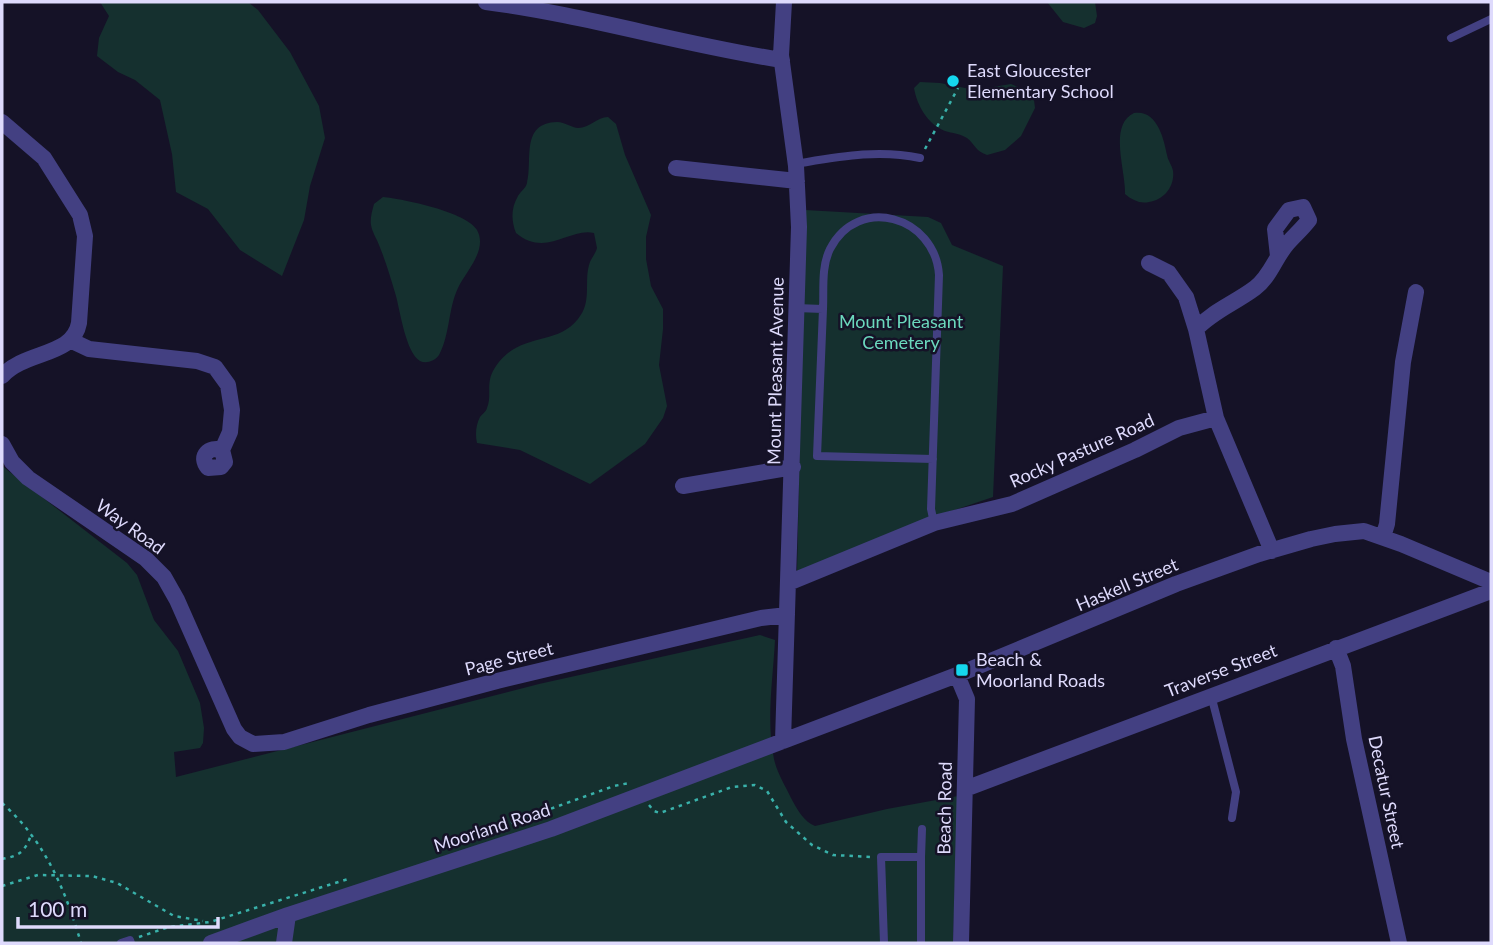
<svg xmlns="http://www.w3.org/2000/svg" width="1493" height="945" font-family="Lato,sans-serif">
	<rect width="100%" height="100%" fill="#151227"/>
	<path fill="#15302f" d="M 100,2 L 248,2 L 258,10 L 290,52 L 319,106 L 325,138 L 310,186 L 304,220 L 282,276 L 240,250 L 208,209 L 176,192 L 172,154 L 160,100 L 135,80 L 118,72 L 97,56 L 99,38 L 109,16 Z
		M 1047,2 L 1095,2 L 1097,16 L 1095,23 L 1084,28 L 1063,22 Z
		M 920,82 L 940,83 L 975,90 L 1011,84 L 1030,92 L 1034,100 L 1035,108 L 1021,136 L 1005,150 L 987,155 C 975,151 975,144 967,138 C 961,134 952,133 945,131 C 927,124 917,105 914,88 Z
		M 1134,113 C 1157,109 1164,139 1167,155 C 1168,161 1172,165 1173,171 C 1175,186 1164,200 1149,202 C 1140,204 1132,200 1125,194 C 1126,171 1108,125 1134,113 Z
		M 608,117 L 616,124 L 625,155 L 651,215 L 646,237 L 646,259 L 651,286 L 663,309 L 663,329 L 659,365 L 667,406 L 663,418 L 645,444 L 590,484 L 520,450 L 477,443 C 475,434 476,425 480,417 C 482,414 486,412 487,408 C 492,396 486,384 493,371 C 516,330 555,348 578,319 C 593,301 583,281 590,262 C 592,257 596,253 597,248 L 594,233 C 570,227 546,258 516,233 C 511,220 511,208 518,196 C 521,191 526,188 527,183 C 533,160 520,123 557,122 C 565,122 572,128 578,128 C 590,128 597,117 608,117 Z
		M 383,197 C 403,199 467,212 477,230 C 488,250 466,271 458,288 C 448,309 450,335 439,355 C 435,361 426,364 420,361 C 406,353 400,311 396,296 C 391,279 386,262 379,245 C 377,239 372,232 371,225 C 370,219 372,211 374,204 Z
		M 805,210 L 928,217 L 941,223 L 952,245 L 1003,266 L 993,497 L 931,518 L 797,572 Z
		M 2,466 L 127,563 L 137,575 L 154,620 L 178,651 L 200,703 L 204,728 L 203,743 L 200,748 L 174,752 L 176,777 L 539,684 L 760,635 L 775,640 C 773,679 766,721 774,759 C 777,773 785,785 791,798 C 797,809 804,822 815,826 L 887,809 L 958,796 L 953,943 L 2,943 Z"/>
	<g fill="none" stroke-linecap="round" stroke-linejoin="round">
		<path stroke="#39b1aa" stroke-width="2.5" stroke-dasharray="3.5 5" stroke-linecap="butt" d="M 925,149 L 958,88
			M 2,803 C 45,841 65,889 81,943
			M 649,805 L 654,811 L 660,813 L 732,787 L 755,785 L 767,791 L 786,822 L 812,845 L 833,855 L 871,857
			M 447,846 L 614,786 L 629,783
			M 2,859 C 19,856 25,852 31,835
			M 2,886 L 38,875 L 92,876 L 117,883 L 174,916 L 203,921
			M 139,937 L 169,927 L 210,922 L 348,879"/>
		<path stroke="#434082" stroke-width="8" d="M 1451,38 L 1491,19
			M 795,164 C 838,157 877,149 920,158
			M 796,308 L 823,309 C 824,290 821,267 830,249 C 858,194 935,216 939,275 L 931,509 L 934,523
			M 823,309 L 817,456 L 933,459
			M 1211,695 L 1236,792 L 1232,818
			M 921,857 L 922,829
			M 121,943 L 130,940 L 131,943
			M 884,943 L 881,857 L 921,857 L 921,943"/>
		<path stroke="#434082" stroke-width="16" d="M 486,2 C 586,15 683,45 782,60
			M 2,122 L 44,158 L 80,215 L 85,236 L 79,323 C 73,357 26,350 2,376
			M 676,168 L 797,181
			M 1149,263 L 1169,273 L 1186,297 L 1196,329 L 1216,418 L 1272,551
			M 1196,329 C 1213,311 1235,303 1255,288 C 1270,277 1275,258 1287,244 C 1294,236 1302,229 1309,220 L 1303,207 L 1289,210 L 1275,229 L 1278,256
			M 72,341 L 89,349 L 197,361 L 215,367 L 228,385 L 232,410 L 230,432 L 222,450 C 209,446 198,456 208,468 L 221,467 L 225,462 L 222,450
			M 2,444 L 12,462 L 28,478 L 146,559 L 164,577 L 177,600 L 234,729 L 240,737 L 253,744 L 284,742 L 369,715 L 497,681 L 761,618 L 787,615
			M 683,486 L 793,467
			M 1383,537 L 1387,524 L 1403,362 L 1416,292
			M 788,583 L 934,523 L 1012,504 L 1135,450 L 1179,428 L 1216,418
			M 1336,648 L 1343,666 L 1354,739 L 1399,943
			M 957,675 L 967,699 L 961,943
			M 783,741 L 799,227 L 796,166 L 781,55 L 784,2
			M 965,789 L 1491,591
			M 211,943 L 288,915 L 551,829 L 957,675 L 1176,584 L 1259,554 L 1311,539 L 1335,534 L 1364,531 L 1401,544 L 1491,582
			M 284,943 L 288,915"/>
	</g>
	<g fill="#15d7ee" stroke="#151227" stroke-width="2.5">
		<circle cx="953" cy="81" r="7"/>
		<rect x="955" y="663" width="14" height="14" rx="3.5"/>
	</g>
	<g text-anchor="middle" stroke-width="5" stroke-linejoin="round" paint-order="stroke">
		<g font-size="18" fill="#dedafc" stroke="#151227" text-anchor="start">
			<text x="967" y="77">East Gloucester<tspan x="967" dy="21">Elementary School</tspan></text>
			<text x="976" y="666">Beach &amp;<tspan x="976" dy="21">Moorland Roads</tspan></text>
		</g>
		<g font-size="18" fill="#6bd8bd" stroke="#151227">
			<text x="901" y="328">Mount Pleasant<tspan x="901" dy="21">Cemetery</tspan></text>
		</g>
		<g font-size="18" fill="#dedafc" stroke="#151227">
			<text transform="translate(776 371) rotate(-89)" y="6">Mount Pleasant Avenue</text>
			<text transform="translate(1082 451) rotate(-24)" y="6">Rocky Pasture Road</text>
			<text transform="translate(130 527) rotate(36)" y="6">Way Road</text>
			<text transform="translate(1127 585) rotate(-23)" y="6">Haskell Street</text>
			<text transform="translate(509 659) rotate(-14)" y="6">Page Street</text>
			<text transform="translate(1221 671) rotate(-21)" y="6">Traverse Street</text>
			<text transform="translate(1386 792) rotate(78)" y="6">Decatur Street</text>
			<text transform="translate(945 808) rotate(-89)" y="6">Beach Road</text>
			<text transform="translate(492 828) rotate(-18)" y="6">Moorland Road</text>
		</g>
	</g>
	<rect width="1493" height="945" fill="none" stroke="#dedafc" stroke-width="7"/>
	<path d="M18 917v10h200v-10" fill="none" stroke="#dedafc" stroke-width="3.5"/>
	<text x="28" y="917" font-size="21" fill="#dedafc" stroke="#151227" stroke-width="5" paint-order="stroke">100 m</text>
</svg>
